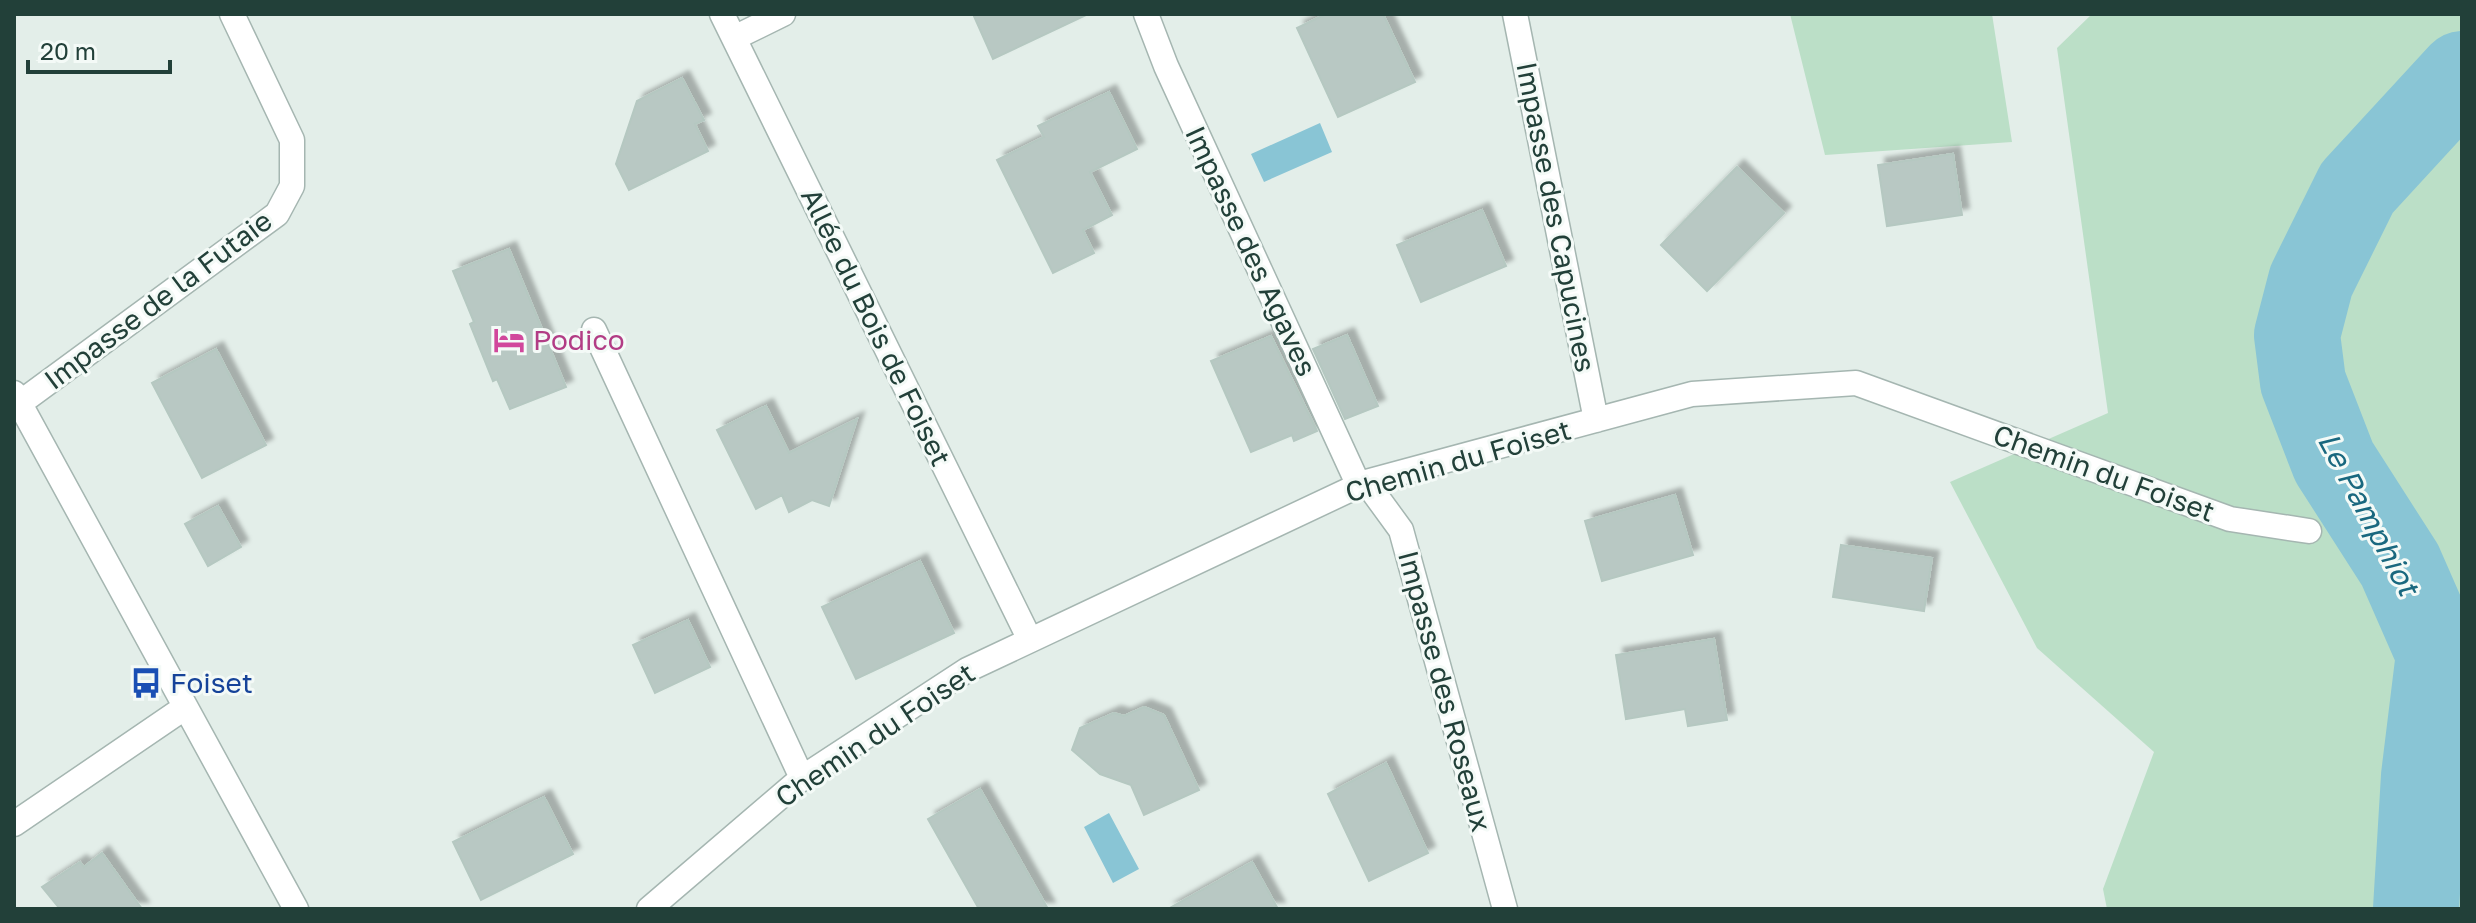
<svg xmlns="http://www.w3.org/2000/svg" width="2476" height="923" font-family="'Golos Text',sans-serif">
	<defs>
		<filter id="shadow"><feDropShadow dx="7" dy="-7" stdDeviation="2" flood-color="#0004"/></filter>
	</defs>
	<rect width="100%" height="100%" fill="#e3eee9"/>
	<path fill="#bbdfc7" d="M 1790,14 L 1992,14 L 2012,142 L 1825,155 Z
		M 2092,14 L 2462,14 L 2462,909 L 2107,909 L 2103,889 L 2154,752 L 2037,648 L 1950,482 L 2108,413 L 2057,48 Z"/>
	<path fill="#89c5d5" d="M 1320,123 L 1332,152 L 1264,182 L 1251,154 Z
		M 1109,813 L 1139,869 L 1113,883 L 1084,827 Z"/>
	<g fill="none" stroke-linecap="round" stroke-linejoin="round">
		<path stroke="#89c5d5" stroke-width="86" d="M 2416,909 L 2424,776 L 2439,654 L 2400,565 L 2334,462 L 2303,382 L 2297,335 L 2311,281 L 2357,188 L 2462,74"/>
	</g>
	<path fill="#b8c8c3" stroke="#b5c8c1" stroke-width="2" filter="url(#shadow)" d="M 973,14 L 1088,14 L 993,59 Z
		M 1326,14 L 1383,14 L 1415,82 L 1338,117 L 1297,28 Z
		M 682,78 L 704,120 L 695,124 L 708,151 L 629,190 L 616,164 L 637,101 Z
		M 1109,92 L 1137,149 L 1090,172 L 1112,215 L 1083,230 L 1094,253 L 1053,273 L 997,160 L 1044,137 L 1038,126 Z
		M 1953,154 L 1962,215 L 1887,226 L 1878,165 Z
		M 1737,167 L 1784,213 L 1707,291 L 1661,245 Z
		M 1482,210 L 1506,266 L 1421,302 L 1397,245 Z
		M 509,249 L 566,387 L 510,409 L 497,379 L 493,381 L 470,324 L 474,322 L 453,271 Z
		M 1347,335 L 1378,406 L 1345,419 L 1313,349 Z
		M 1271,336 L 1317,431 L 1294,441 L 1292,435 L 1251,452 L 1211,361 Z
		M 216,349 L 266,445 L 202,478 L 152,383 Z
		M 766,406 L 789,453 L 857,419 L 829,506 L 812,500 L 789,512 L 782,495 L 756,509 L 717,430 Z
		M 1675,495 L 1693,555 L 1602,581 L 1585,521 Z
		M 218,506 L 241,547 L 208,566 L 185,524 Z
		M 1841,545 L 1932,558 L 1924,611 L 1833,597 Z
		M 920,561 L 954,633 L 856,679 L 822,607 Z
		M 688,620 L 710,667 L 655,693 L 633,645 Z
		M 1714,639 L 1727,720 L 1688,726 L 1685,709 L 1626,719 L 1616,655 Z
		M 1144,707 L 1164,715 L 1199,790 L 1144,815 L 1131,785 L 1100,774 L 1072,750 L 1080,728 L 1114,713 L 1124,716 Z
		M 1386,763 L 1428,853 L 1369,881 L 1328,794 Z
		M 980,789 L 1048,909 L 979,909 L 928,819 Z
		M 544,797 L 573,854 L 481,900 L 453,842 Z
		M 102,853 L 142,909 L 60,909 L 42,887 L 80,862 L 84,867 Z
		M 1252,862 L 1278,909 L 1168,909 Z"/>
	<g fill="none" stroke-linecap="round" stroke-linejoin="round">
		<defs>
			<path id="minor" d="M 722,14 L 1030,640
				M 1146,14 L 1166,66 L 1359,486
				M 1515,14 L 1596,420
				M 734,38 L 783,14
				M 594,330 L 802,778
				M 14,393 L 296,909
				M 20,403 L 277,214 L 292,186 L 292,140 L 232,14
				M 1366,482 L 1401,530 L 1505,909
				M 14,824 L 184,708
				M 649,909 L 802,778 L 967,670 L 1366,482 L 1692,394 L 1856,383 L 2230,519 L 2309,531"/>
		</defs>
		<use href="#minor" stroke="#a5b6b1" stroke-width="27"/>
		<use href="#minor" stroke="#fff" stroke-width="24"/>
	</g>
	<defs>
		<symbol id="hotel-bare" viewBox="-9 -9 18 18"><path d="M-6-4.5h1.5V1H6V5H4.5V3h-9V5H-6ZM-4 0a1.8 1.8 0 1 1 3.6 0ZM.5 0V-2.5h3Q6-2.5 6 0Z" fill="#d1479c" stroke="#f4faf7" stroke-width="2.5" paint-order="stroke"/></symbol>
		<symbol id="bus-bare" viewBox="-9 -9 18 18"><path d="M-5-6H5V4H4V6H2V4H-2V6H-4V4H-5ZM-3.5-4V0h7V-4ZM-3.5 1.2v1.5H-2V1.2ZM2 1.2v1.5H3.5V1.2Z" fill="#1a4fb4" stroke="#f4faf7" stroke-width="2.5" paint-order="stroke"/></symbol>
	</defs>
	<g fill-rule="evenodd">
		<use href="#hotel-bare" x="487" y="318" width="44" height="44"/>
		<use href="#bus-bare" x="124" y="661" width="44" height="44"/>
	</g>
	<g text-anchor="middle" stroke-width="6" stroke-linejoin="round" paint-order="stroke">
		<g font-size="28" fill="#224039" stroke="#f4faf7">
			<text transform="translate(1556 217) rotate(79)" y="10">Impasse des Capucines</text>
			<text transform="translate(1251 251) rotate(65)" y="10">Impasse des Agaves</text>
			<text transform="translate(158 300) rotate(-37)" y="10">Impasse de la Futaie</text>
			<text transform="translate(876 327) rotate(64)" y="10">Allée du Bois de Foiset</text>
			<text transform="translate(1458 461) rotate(-16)" y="10">Chemin du Foiset</text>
			<text transform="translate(2104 473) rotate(20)" y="10">Chemin du Foiset</text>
			<text transform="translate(1445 691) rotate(75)" y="10">Impasse des Roseaux</text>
			<text transform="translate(875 735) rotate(-34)" y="10">Chemin du Foiset</text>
		</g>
		<g font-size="28" fill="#b23c85" stroke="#f4faf7" text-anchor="start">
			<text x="533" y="350">Podico</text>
		</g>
		<g font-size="28" fill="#164399" stroke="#f4faf7" text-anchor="start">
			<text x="170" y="693">Foiset</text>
		</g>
		<g font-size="30" font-style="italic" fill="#19687f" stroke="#f4faf7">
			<text transform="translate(2368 514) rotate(62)" y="10">Le Pamphiot</text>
		</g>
	</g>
	<rect width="2476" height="923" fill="none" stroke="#224039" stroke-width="32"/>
	<path d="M28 60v12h142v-12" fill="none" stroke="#224039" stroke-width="4"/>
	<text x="40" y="60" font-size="24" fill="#224039" stroke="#f4faf7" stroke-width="6" paint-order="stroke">20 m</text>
</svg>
